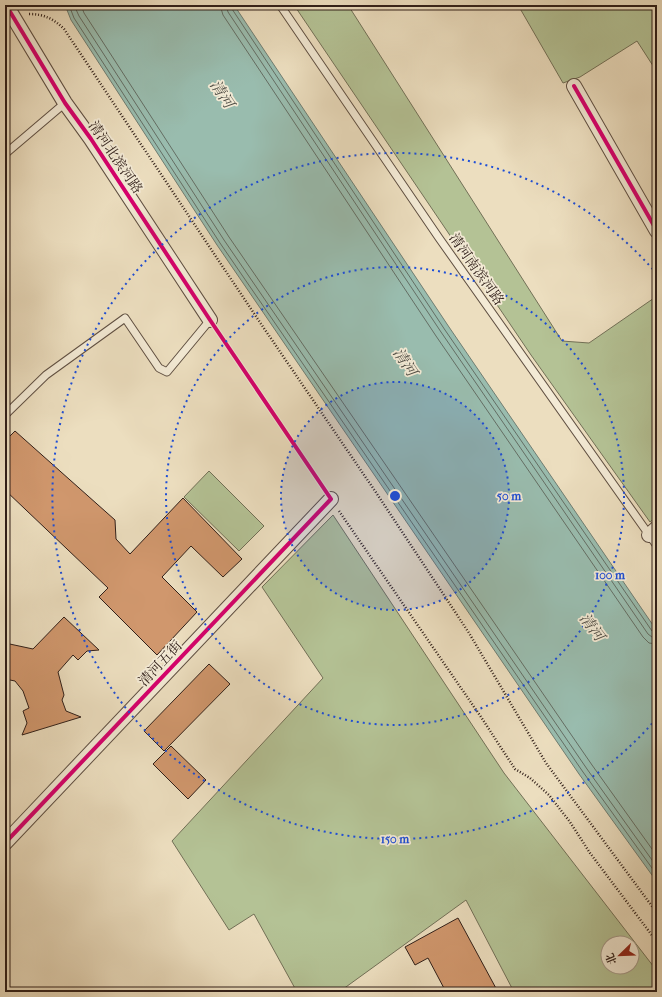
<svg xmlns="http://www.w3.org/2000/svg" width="662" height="997" font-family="'IM FELL French Canon','Noto Serif SC',serif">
	<rect width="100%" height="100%" fill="#ecdebf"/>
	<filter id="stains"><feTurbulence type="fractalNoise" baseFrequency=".005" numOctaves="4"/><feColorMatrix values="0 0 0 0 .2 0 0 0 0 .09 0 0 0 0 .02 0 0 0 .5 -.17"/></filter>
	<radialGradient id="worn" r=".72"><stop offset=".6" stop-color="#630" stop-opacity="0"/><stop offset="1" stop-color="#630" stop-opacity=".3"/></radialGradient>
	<path fill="#b4c295" stroke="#727057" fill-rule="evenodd" d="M 294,5 L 348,5 L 562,341 L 589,343 L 657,296 L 657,516 L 650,522 L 531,355 Z
		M 518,5 L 657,5 L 657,72 L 637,41 L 580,77 L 563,83 Z
		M 209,471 L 264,526 L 239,551 L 184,497 Z
		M 333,515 L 504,773 L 657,971 L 657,992 L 514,992 L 466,900 L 339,992 L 297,992 L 254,914 L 229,930 L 172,841 L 323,678 L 262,587 ZM 608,943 L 632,943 L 632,967 L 608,967 Z"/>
	<path fill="#99bcae" stroke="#6f7d72" d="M 65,5 L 234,5 L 449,327 L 657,631 L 657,882 L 579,774 L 217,245 L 71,20 Z"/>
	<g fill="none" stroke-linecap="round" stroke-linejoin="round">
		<path stroke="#646e64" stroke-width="1" d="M 69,5 L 74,18 L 220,243 L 583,772 L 657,875
			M 74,5 L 79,16 L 224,240 L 587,769 L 657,867
			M 81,5 L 84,13 L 229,237 L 592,765 L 657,856
			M 220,5 L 223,15 L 436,336 L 643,637 L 649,643 L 657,644
			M 226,5 L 228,12 L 441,332 L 648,634 L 652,637 L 657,638
			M 231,5 L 232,9 L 445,330 L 652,631 L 657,633"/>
	</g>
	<path fill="#d0976d" stroke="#301f19" d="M 15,431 L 115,520 L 116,539 L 130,554 L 183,498 L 242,559 L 223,577 L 191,546 L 162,577 L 197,612 L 157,655 L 99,597 L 108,588 L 5,490 L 5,441 Z
		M 64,617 L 99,650 L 87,651 L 78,660 L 73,655 L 58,672 L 64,695 L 62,700 L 66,711 L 81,717 L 22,735 L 27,723 L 23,711 L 29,708 L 23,691 L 15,681 L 5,679 L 5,643 L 33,649 Z
		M 209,664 L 230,684 L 164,751 L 144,731 Z
		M 171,746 L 206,780 L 188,799 L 153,764 Z
		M 458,918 L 498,992 L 446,992 L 428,958 L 415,965 L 405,947 Z"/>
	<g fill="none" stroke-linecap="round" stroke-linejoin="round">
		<defs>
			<path id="lane" d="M 280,5 L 439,238 L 657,546
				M 5,154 L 65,103
				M 5,415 L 46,375 L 125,318 L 159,368 L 167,372 L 210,320"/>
			<path id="street" d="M 6,5 L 65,103 L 91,139 L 210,320
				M 574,86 L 657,231
				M 649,535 L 657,528
				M 5,843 L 331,499"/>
		</defs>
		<use href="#lane" stroke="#5f4f42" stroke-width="9"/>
		<use href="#street" stroke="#5f4f42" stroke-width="16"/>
		<path stroke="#301f19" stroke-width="2.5" stroke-dasharray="1 2" stroke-linecap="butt" d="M 29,14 C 44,14 54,19 64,29 L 257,318 L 375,491 L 469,633 L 546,763 L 657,913
			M 339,511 L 481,717 L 515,769 L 530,778 L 549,795 L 570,822 L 590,853 L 657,942"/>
		<use href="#lane" stroke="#f3ead5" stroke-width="7"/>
		<use href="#street" stroke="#f3ead5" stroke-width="14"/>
		<defs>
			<path id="cycleway" d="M 574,86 L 657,231
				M 5,843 L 331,499 L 210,320 L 91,139 L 65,103 L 6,5"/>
		</defs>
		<use href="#cycleway" stroke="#f3ead5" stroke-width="6"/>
		<use href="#cycleway" stroke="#d6006c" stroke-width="4"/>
	</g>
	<circle cx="395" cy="496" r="114" fill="#1d4ed8" fill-opacity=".12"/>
	<g fill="none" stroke="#1d4ed8" stroke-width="2" stroke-dasharray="2 4">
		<circle cx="395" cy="496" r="114"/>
		<circle cx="395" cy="496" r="229"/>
		<path d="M656 719A343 343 0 1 1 656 273"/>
	</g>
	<g text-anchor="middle" stroke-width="3.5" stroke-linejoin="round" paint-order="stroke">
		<g font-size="14" fill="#301f19" stroke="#f3ead5">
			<text transform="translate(116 157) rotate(56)" y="5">清河北滨河路</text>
			<text transform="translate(477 269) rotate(55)" y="5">清河南滨河路</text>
			<text transform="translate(160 663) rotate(-47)" y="5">清河五街</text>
		</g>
		<g font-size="15" font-style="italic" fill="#504e46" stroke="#f3ead5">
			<text transform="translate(222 94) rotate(56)" y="5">清河</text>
			<text transform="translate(405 362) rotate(56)" y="5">清河</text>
			<text transform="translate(592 627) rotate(53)" y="5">清河</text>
		</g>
	</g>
	<circle cx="395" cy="496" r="6" fill="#1d4ed8" stroke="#f3ead5" stroke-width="2"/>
	<g font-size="12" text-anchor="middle" font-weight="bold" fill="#1d4ed8" stroke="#f3ead5" stroke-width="3.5" stroke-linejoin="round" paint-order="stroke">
		<text x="509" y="500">50 m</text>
		<text x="610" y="579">100 m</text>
		<text x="395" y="843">150 m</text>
	</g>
	<rect width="662" height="997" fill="none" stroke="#ecdebf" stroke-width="20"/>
	<rect x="6" y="6" width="650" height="985" fill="none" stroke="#301f19" stroke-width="2"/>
	<rect x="10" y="10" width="642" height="977" fill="none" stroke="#301f19"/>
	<g transform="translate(620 955) rotate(247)"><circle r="19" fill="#f3ead5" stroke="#a5998a"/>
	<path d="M0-3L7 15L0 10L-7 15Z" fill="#8f2418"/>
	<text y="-6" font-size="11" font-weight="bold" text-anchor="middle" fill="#301f19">北</text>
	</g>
	<rect width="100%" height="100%" filter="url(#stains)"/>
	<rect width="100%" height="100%" fill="url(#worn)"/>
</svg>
